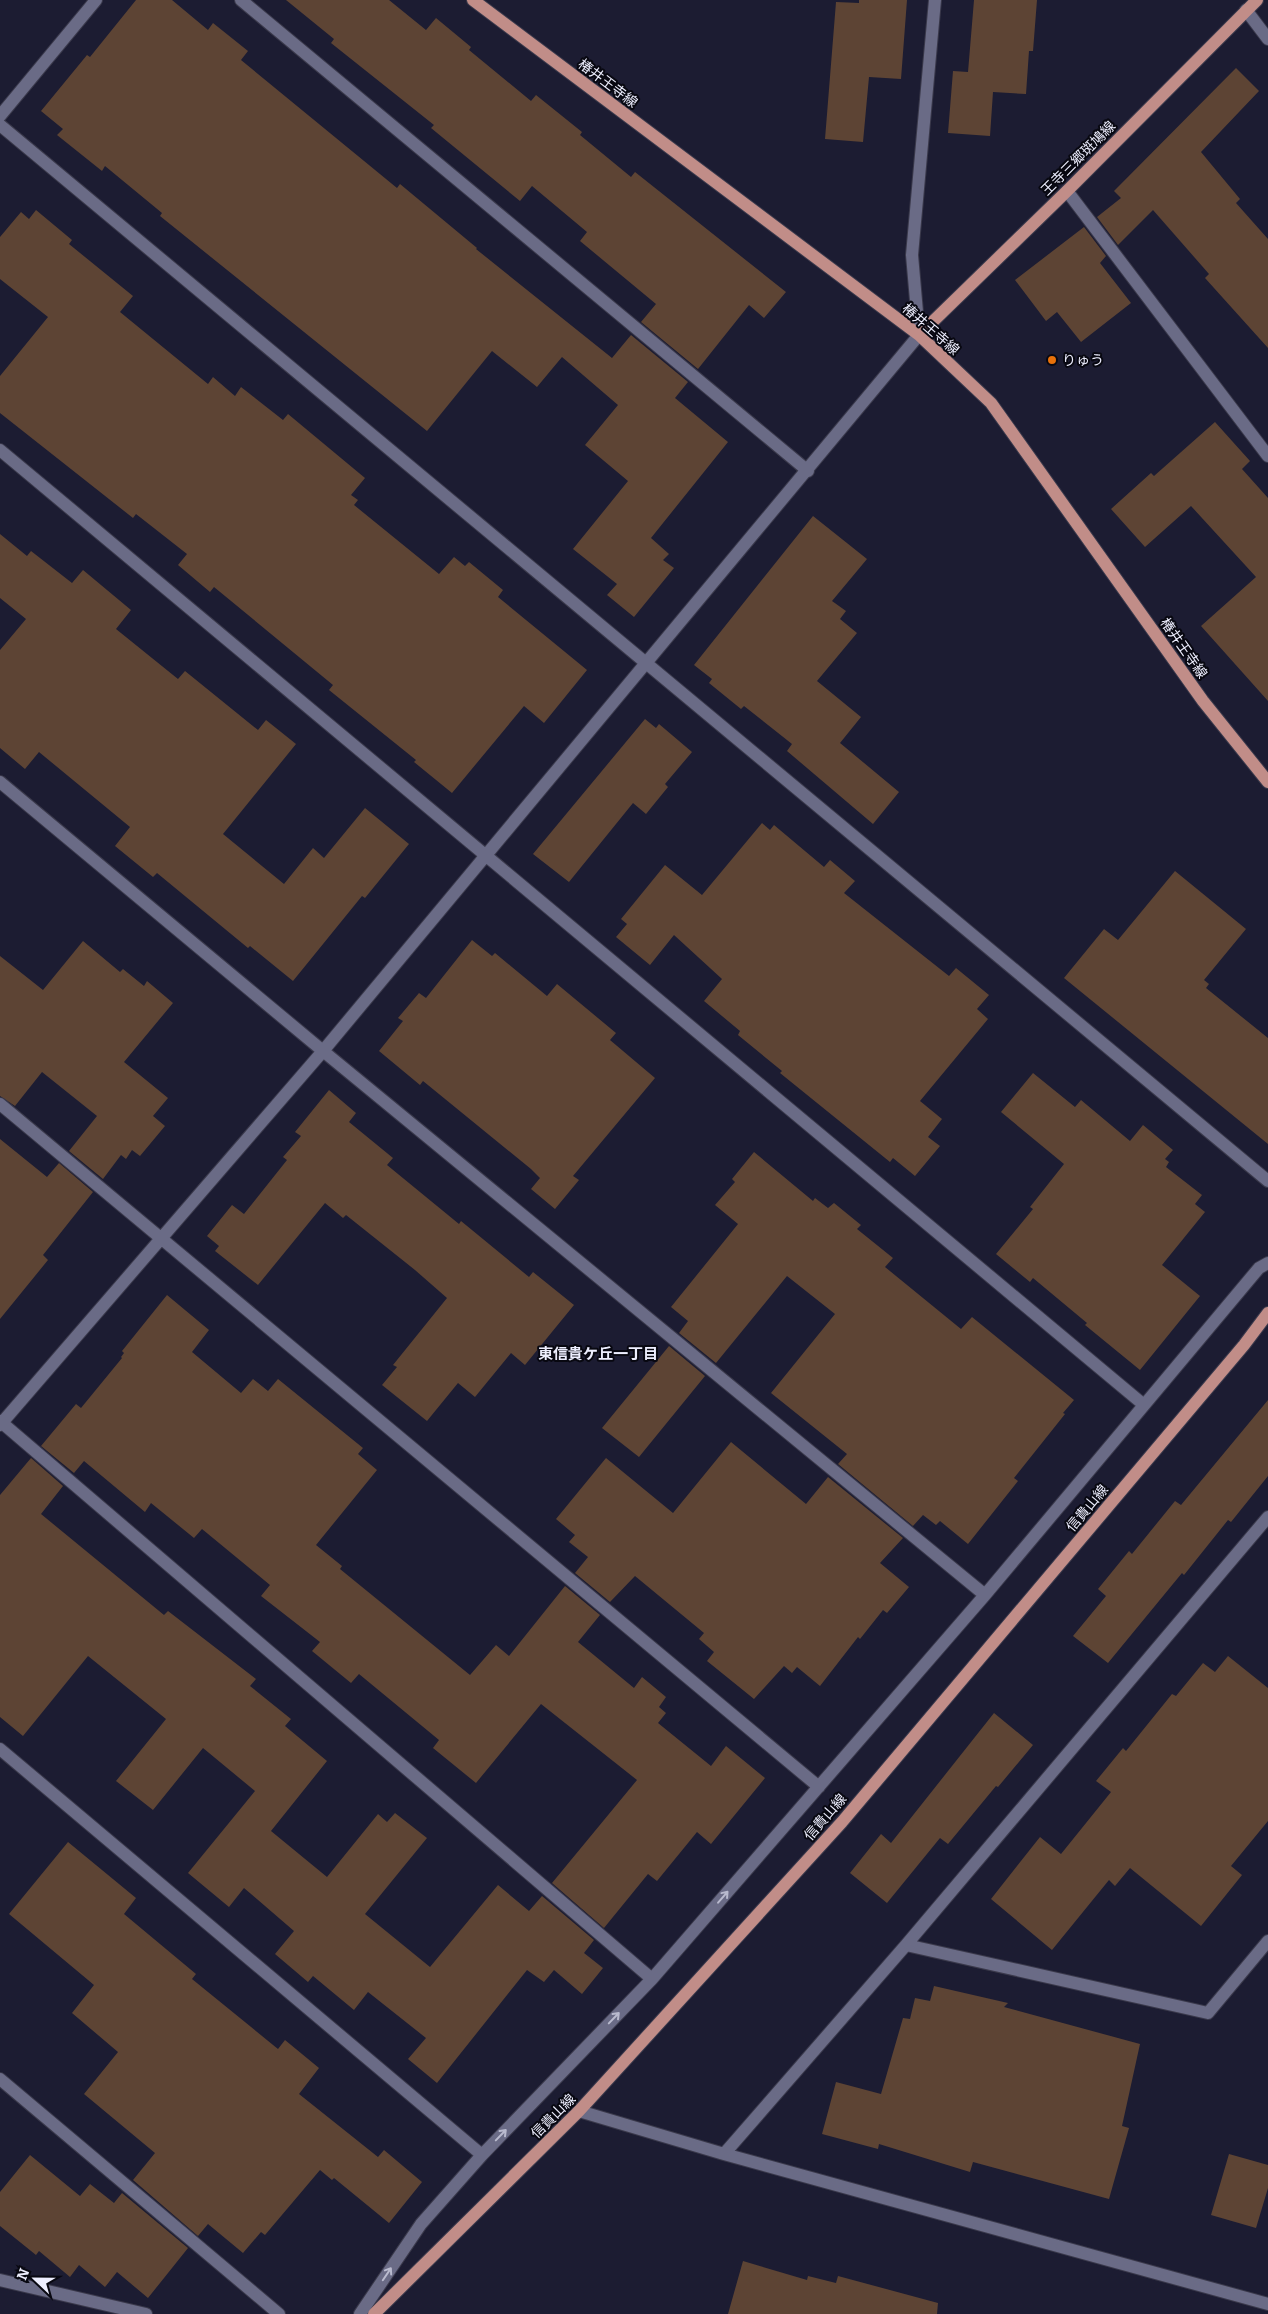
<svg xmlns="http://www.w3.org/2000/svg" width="1268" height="2314" font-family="Bitter,'Noto Sans JP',serif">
	<rect width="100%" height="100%" fill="#1c1c32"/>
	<path fill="#5d4434" d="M 136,0 L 172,0 L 208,30 L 213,23 L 248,51 L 241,60 L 397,188 L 400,184 L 477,248 L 476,249 L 612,358 L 631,335 L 688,382 L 675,398 L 728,442 L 651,538 L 669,554 L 663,560 L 674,568 L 634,617 L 607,595 L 617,584 L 573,549 L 628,481 L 585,445 L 618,405 L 562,357 L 537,387 L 492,351 L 427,431 L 160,216 L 162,213 L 105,166 L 102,171 L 57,135 L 63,129 L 41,111 L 87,55 L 90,57 Z
		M 286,0 L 389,0 L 426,30 L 436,18 L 471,47 L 469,50 L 531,101 L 536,95 L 582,132 L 580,135 L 631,177 L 635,172 L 786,292 L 764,318 L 749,305 L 698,369 L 641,322 L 656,304 L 580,241 L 587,232 L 532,186 L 520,201 L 431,128 L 434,125 L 331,43 L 334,39 Z
		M 859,0 L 907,0 L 901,79 L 869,77 L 863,142 L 825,139 L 836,2 L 859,3 Z
		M 974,0 L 1037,0 L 1033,51 L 1029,51 L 1026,94 L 993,92 L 990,136 L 948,133 L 953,71 L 968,72 Z
		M 1236,68 L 1259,91 L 1201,152 L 1240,199 L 1236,203 L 1268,239 L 1268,348 L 1205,278 L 1209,274 L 1153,210 L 1118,245 L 1097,217 L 1121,198 L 1114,191 Z
		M 36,210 L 72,240 L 69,244 L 133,296 L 120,312 L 208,384 L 213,377 L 235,396 L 241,387 L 283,420 L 288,414 L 365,478 L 351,495 L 358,500 L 354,505 L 439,574 L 454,557 L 465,566 L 469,562 L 503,590 L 498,597 L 587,670 L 544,723 L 524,706 L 452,793 L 414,762 L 416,760 L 329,690 L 333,685 L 214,587 L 210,592 L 178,565 L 187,554 L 136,514 L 133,518 L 0,413 L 0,376 L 48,317 L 0,279 L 0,237 L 21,212 L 29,219 Z
		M 1084,227 L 1106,256 L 1100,263 L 1131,303 L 1081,342 L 1057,312 L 1046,321 L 1015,280 Z
		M 1215,422 L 1250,461 L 1242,469 L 1268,498 L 1268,701 L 1201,626 L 1256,577 L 1191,506 L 1145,547 L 1111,509 L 1151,473 L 1154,476 Z
		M 813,516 L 867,559 L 832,601 L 846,611 L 840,619 L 857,633 L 817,681 L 861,717 L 840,743 L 899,792 L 873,824 L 787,751 L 792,744 L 744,706 L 741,709 L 709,683 L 712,679 L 694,665 Z
		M 0,534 L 27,556 L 31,551 L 72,583 L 83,570 L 131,610 L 116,629 L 178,679 L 185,671 L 258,730 L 266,720 L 296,744 L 223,834 L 284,884 L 313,848 L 324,858 L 365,808 L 409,844 L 365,898 L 362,896 L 293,981 L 250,946 L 248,948 L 157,873 L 153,877 L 115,846 L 130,827 L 39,752 L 25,769 L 0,748 L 0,650 L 26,619 L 0,598 Z
		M 645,719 L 656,728 L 659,724 L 692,752 L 665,784 L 668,787 L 646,814 L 633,803 L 569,882 L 533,854 Z
		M 762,823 L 770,830 L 774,825 L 824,867 L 830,860 L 855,881 L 844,893 L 949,976 L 956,968 L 989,995 L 977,1009 L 988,1019 L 920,1101 L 942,1119 L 928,1137 L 940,1146 L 915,1176 L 893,1158 L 890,1162 L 780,1073 L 782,1071 L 738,1035 L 740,1031 L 704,1001 L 722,979 L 674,935 L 650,965 L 616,937 L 627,924 L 621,919 L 665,865 L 702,895 Z
		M 1175,871 L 1246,929 L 1204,980 L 1209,984 L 1206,988 L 1268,1038 L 1268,1144 L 1064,978 L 1104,929 L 1118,940 Z
		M 472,940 L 492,956 L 495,953 L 547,996 L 557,984 L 616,1033 L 610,1040 L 655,1078 L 573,1176 L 579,1180 L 555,1209 L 531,1189 L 540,1178 L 531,1169 L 423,1081 L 420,1085 L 379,1051 L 403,1021 L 398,1018 L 419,993 L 426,998 Z
		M 83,941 L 120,972 L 123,969 L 144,986 L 147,981 L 173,1003 L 124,1062 L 168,1098 L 153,1116 L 165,1126 L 140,1156 L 132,1150 L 126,1159 L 121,1155 L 103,1179 L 69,1151 L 97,1116 L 42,1072 L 15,1106 L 0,1096 L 0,956 L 43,990 Z
		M 1033,1073 L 1075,1107 L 1081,1100 L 1130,1141 L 1143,1125 L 1173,1150 L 1165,1159 L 1169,1162 L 1166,1167 L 1202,1195 L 1195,1204 L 1205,1212 L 1162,1265 L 1200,1296 L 1140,1370 L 1085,1325 L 1087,1323 L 1033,1278 L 1030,1282 L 996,1254 L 1033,1209 L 1030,1207 L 1064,1164 L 1001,1112 Z
		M 329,1090 L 356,1113 L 349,1122 L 393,1158 L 387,1165 L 459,1224 L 461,1221 L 529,1277 L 533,1272 L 574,1305 L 525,1365 L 511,1353 L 475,1397 L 458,1383 L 427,1421 L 382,1385 L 397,1367 L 393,1365 L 447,1298 L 415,1270 L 346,1215 L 343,1218 L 325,1203 L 258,1285 L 215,1251 L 219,1246 L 207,1236 L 232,1205 L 244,1214 L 287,1160 L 283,1157 L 301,1136 L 295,1132 Z
		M 0,1139 L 47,1177 L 59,1163 L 93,1192 L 43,1255 L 48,1260 L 0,1319 Z
		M 754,1152 L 813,1201 L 815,1198 L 828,1208 L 834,1203 L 861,1225 L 857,1229 L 893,1258 L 885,1267 L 961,1329 L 972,1317 L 1074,1400 L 1063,1413 L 1065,1414 L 1014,1478 L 1018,1481 L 968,1544 L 940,1521 L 936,1525 L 923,1515 L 913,1526 L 838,1464 L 847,1454 L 771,1393 L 835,1314 L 787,1276 L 716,1363 L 679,1333 L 688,1321 L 671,1307 L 738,1224 L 715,1205 L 735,1182 L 732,1179 Z
		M 167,1295 L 209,1330 L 192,1352 L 241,1393 L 253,1379 L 268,1391 L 278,1379 L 363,1448 L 358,1454 L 377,1470 L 316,1545 L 342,1566 L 340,1569 L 470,1675 L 496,1645 L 509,1656 L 565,1586 L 600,1615 L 578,1642 L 634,1688 L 642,1677 L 666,1697 L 659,1707 L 666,1713 L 658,1723 L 711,1766 L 726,1746 L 765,1778 L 711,1844 L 697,1832 L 657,1881 L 648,1874 L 604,1928 L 552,1883 L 637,1780 L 541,1704 L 476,1783 L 433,1748 L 439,1740 L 359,1674 L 351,1683 L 312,1651 L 320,1642 L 261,1596 L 270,1585 L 202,1529 L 194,1538 L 151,1503 L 145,1512 L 84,1461 L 74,1473 L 41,1446 L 76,1404 L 81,1408 L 122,1358 L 121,1357 L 124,1353 L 122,1351 Z
		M 669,1346 L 705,1376 L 639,1457 L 602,1428 Z
		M 1268,1400 L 1268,1476 L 1231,1522 L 1228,1520 L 1184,1575 L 1182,1573 L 1108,1663 L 1073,1636 L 1106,1596 L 1098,1589 L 1129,1551 L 1132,1554 L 1175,1501 L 1181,1505 Z
		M 731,1442 L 806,1504 L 828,1477 L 903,1538 L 880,1563 L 909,1587 L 887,1613 L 883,1610 L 860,1639 L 858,1637 L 820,1686 L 797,1667 L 792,1673 L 784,1666 L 754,1699 L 707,1661 L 714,1652 L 699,1639 L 704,1633 L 635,1576 L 610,1602 L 575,1573 L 588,1557 L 569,1542 L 575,1535 L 556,1519 L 606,1458 L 673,1513 Z
		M 31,1458 L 63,1486 L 41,1514 L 164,1615 L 168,1611 L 256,1679 L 250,1686 L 291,1719 L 285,1726 L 327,1761 L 271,1831 L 327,1877 L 378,1814 L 387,1822 L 395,1813 L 427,1838 L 365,1914 L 430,1967 L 498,1885 L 529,1911 L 542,1896 L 594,1940 L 584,1953 L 603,1968 L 582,1994 L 554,1970 L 544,1982 L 527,1970 L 437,2083 L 408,2059 L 426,2038 L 368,1992 L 354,2010 L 313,1976 L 308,1982 L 275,1954 L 294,1931 L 244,1888 L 229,1907 L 188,1873 L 255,1791 L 203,1748 L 153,1810 L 116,1781 L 166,1719 L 88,1656 L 23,1736 L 0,1717 L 0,1495 Z
		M 1228,1656 L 1268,1688 L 1268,1821 L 1231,1866 L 1242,1875 L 1201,1926 L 1130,1868 L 1115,1886 L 1109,1880 L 1052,1950 L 991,1899 L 1040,1837 L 1061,1854 L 1111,1792 L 1096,1781 L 1123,1748 L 1126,1751 L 1172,1694 L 1176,1696 L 1203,1663 L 1215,1672 Z
		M 994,1713 L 1033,1745 L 998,1787 L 996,1786 L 948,1844 L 940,1838 L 887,1903 L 850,1873 L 881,1834 L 891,1843 Z
		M 68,1842 L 136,1898 L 124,1914 L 196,1974 L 192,1979 L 278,2049 L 285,2040 L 319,2068 L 299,2094 L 378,2157 L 384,2150 L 422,2182 L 389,2223 L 334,2178 L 332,2180 L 320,2170 L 265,2235 L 261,2232 L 243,2253 L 208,2224 L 198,2236 L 133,2180 L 155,2153 L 84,2094 L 118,2052 L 72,2013 L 94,1985 L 9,1914 Z
		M 934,1986 L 1008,2003 L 1004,2007 L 1140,2044 L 1122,2126 L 1129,2128 L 1109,2199 L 973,2162 L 970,2172 L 879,2144 L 878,2149 L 822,2134 L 836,2082 L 881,2094 L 903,2018 L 910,2019 L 915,1998 L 930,2001 Z
		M 1229,2154 L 1268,2165 L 1268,2188 L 1256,2228 L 1211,2215 Z
		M 30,2155 L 80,2196 L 90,2184 L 114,2203 L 122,2193 L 188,2248 L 148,2298 L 117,2272 L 105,2287 L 79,2265 L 70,2277 L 39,2251 L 36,2255 L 0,2226 L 0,2192 Z
		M 743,2261 L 807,2280 L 808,2276 L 836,2283 L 838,2276 L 938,2303 L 937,2314 L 728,2314 Z"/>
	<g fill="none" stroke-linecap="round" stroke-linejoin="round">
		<defs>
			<path id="minor" d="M 241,0 L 808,471
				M 1246,10 L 1268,39
				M 0,116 L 96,0
				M 0,125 L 1268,1181
				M 1067,191 L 1268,456
				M 0,450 L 1144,1405
				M 0,782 L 323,1051 L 985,1595
				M 0,1104 L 819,1787
				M 0,1421 L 652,1979
				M 0,1425 L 323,1051 L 919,335 L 912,255 L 935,0
				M 0,1749 L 482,2155
				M 906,1945 L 1208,2013 L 1268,1941
				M 0,2079 L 279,2314
				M 579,2111 L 724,2154 L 1268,2304
				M 724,2154 L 906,1945 L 1268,1517
				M 0,2280 L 146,2314
				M 360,2314 L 421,2224 L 482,2155 L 652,1979 L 985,1595 L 1259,1268 L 1268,1263"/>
			<path id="major" d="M 473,0 L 919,335 L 991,403 L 1203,701 L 1268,782
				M 919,335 L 1067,191 L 1257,0
				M 374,2314 L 579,2111 L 842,1822 L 1244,1345 L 1268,1313"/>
		</defs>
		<use href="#minor" stroke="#3a394b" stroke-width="14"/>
		<use href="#major" stroke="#3a394b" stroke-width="14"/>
		<use href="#minor" stroke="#6a6b86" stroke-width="12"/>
		<use href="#major" stroke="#c18d88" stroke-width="12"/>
	</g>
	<defs><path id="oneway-shaft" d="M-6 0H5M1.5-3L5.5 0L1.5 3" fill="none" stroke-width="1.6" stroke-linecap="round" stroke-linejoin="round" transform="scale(1.25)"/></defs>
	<g stroke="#b9bace">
		<use href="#oneway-shaft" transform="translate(723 1897) rotate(-49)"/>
		<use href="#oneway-shaft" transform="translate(614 2018) rotate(-46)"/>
		<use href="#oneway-shaft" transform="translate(501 2135) rotate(-46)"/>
		<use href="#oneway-shaft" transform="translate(387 2274) rotate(-56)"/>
	</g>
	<circle fill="#e8710a" stroke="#080811" stroke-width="2" cx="1052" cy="360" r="5"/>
	<g text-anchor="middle" stroke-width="4" stroke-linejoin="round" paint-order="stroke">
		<g font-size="14" fill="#edeefe" stroke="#080811">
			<text transform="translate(608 83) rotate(37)" y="5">椿井王寺線</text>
			<text transform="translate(1078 158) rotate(-45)" y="5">王寺三郷斑鳩線</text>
			<text transform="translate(931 329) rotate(41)" y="5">椿井王寺線</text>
			<text transform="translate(1184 648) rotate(55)" y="5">椿井王寺線</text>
			<text transform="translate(1087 1508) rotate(-50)" y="5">信貴山線</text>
			<text transform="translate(825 1817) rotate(-49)" y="5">信貴山線</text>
			<text transform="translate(553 2116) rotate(-45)" y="5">信貴山線</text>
		</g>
		<g font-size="14" fill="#edeefe" stroke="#080811" text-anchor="start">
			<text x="1062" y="365">りゅう</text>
		</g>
		<g font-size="15" font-weight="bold" fill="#edeefe" stroke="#080811">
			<text x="598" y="1359">東信貴ケ丘一丁目</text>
		</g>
	</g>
	<g transform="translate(35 2279) rotate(292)" stroke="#080811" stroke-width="4" paint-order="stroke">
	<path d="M0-4L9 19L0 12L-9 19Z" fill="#edeefe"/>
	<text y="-8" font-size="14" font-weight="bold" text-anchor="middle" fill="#edeefe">N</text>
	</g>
</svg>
